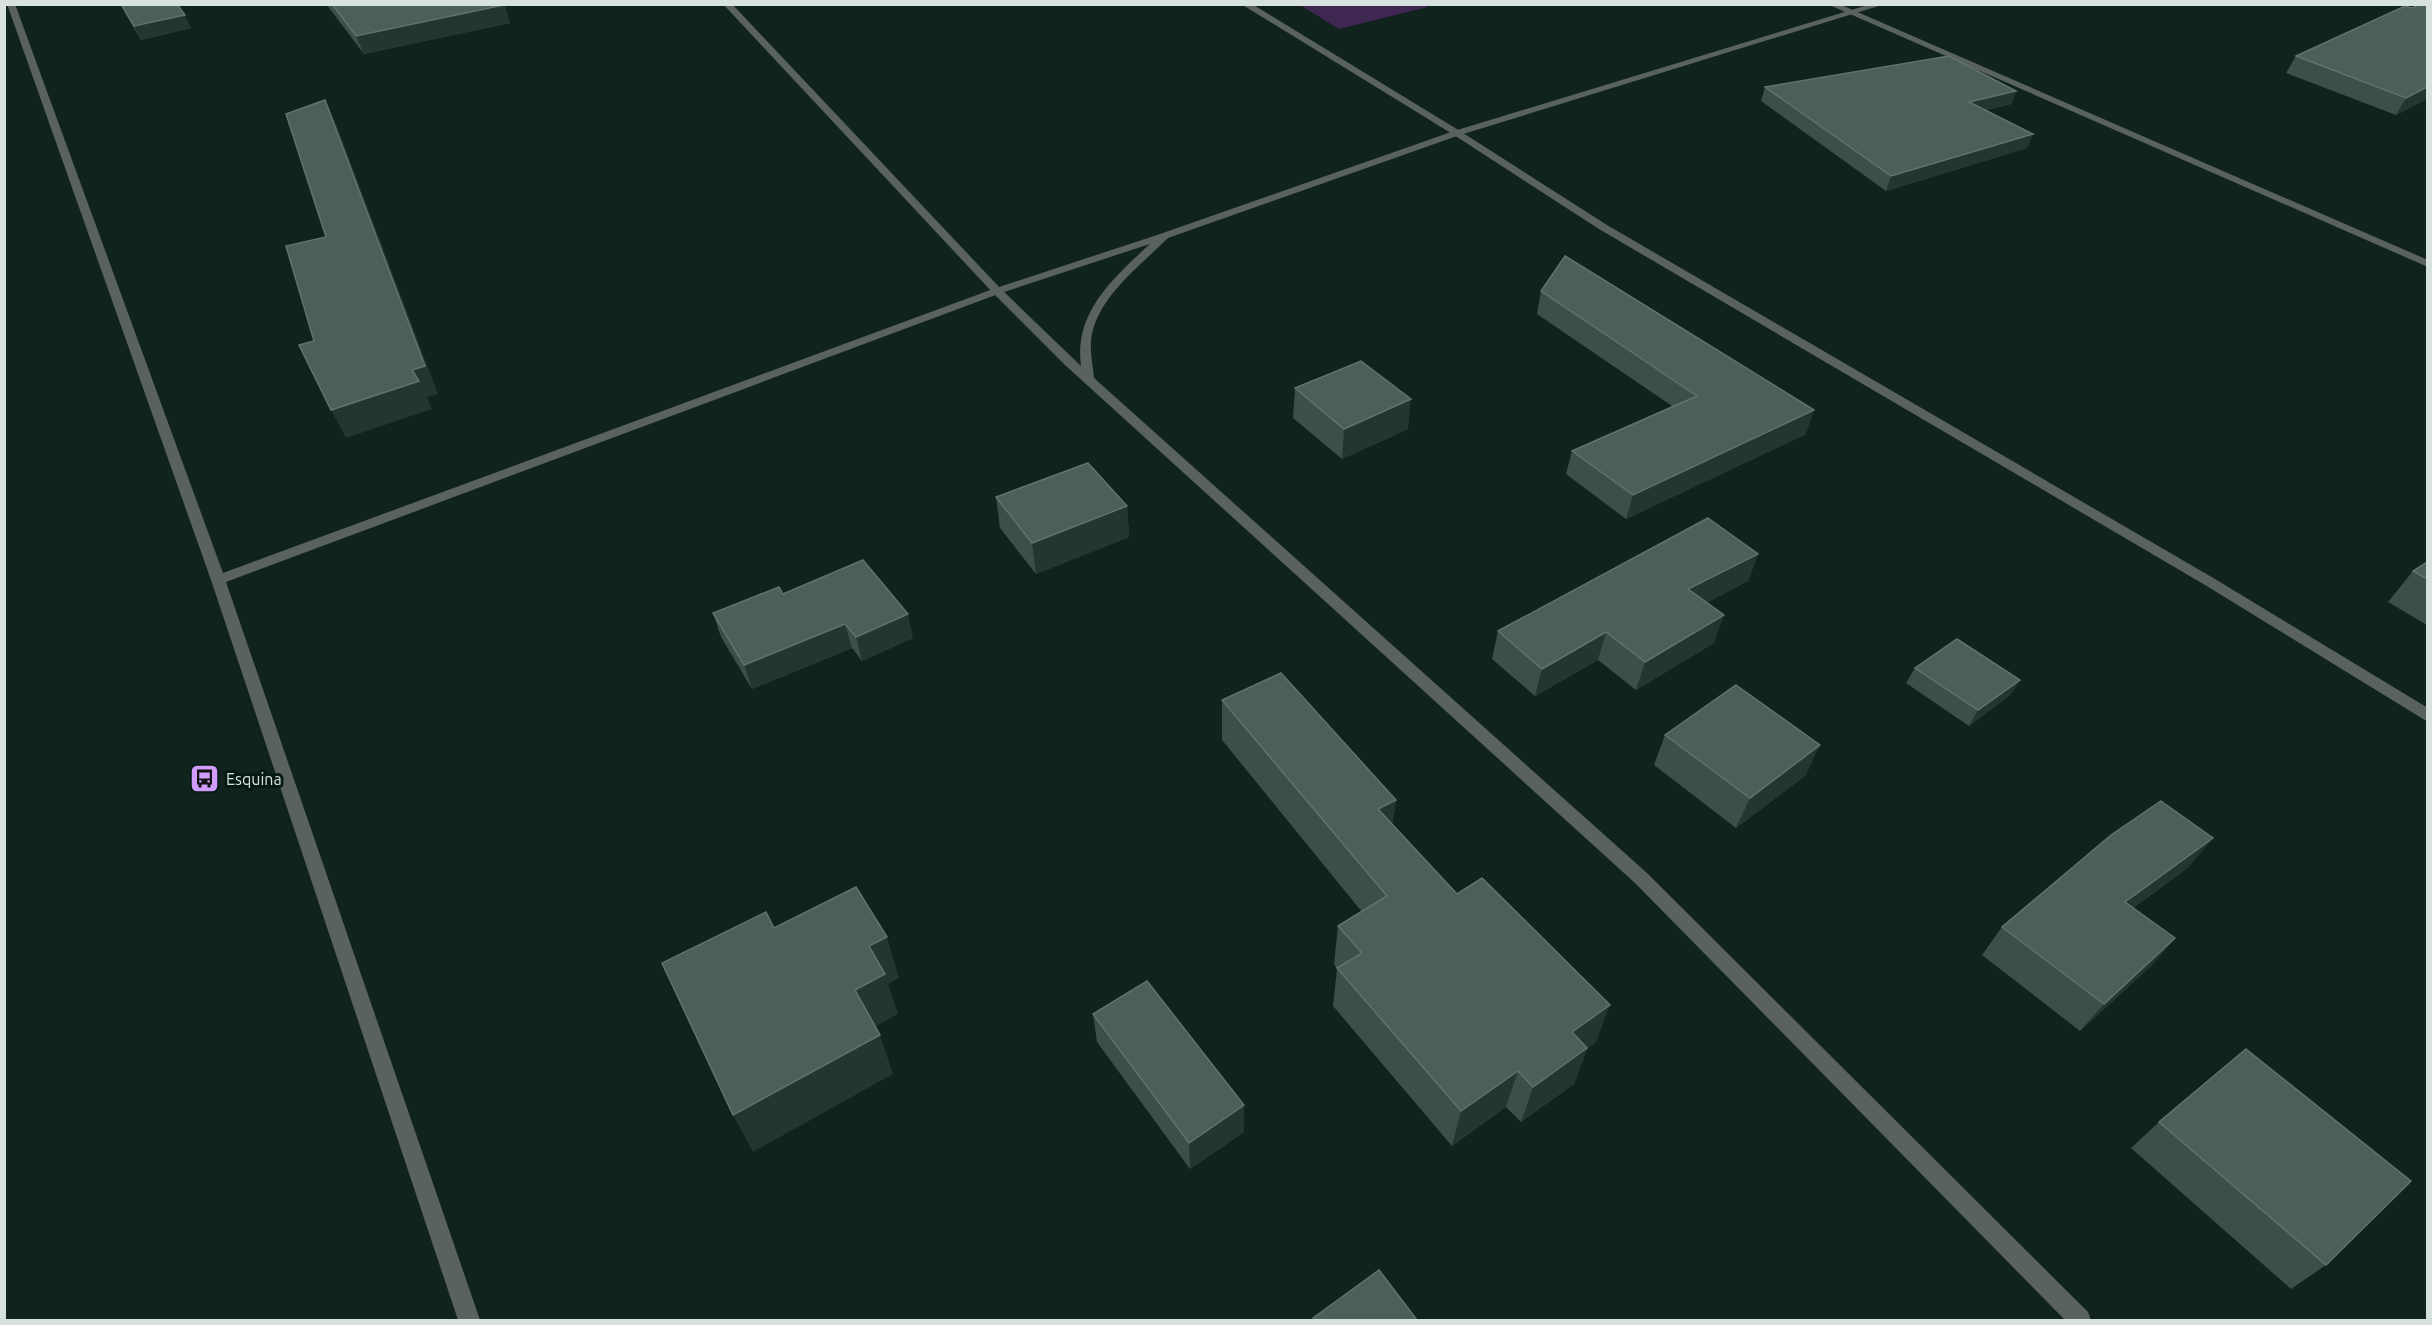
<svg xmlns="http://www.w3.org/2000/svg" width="2432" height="1325" font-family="Ubuntu,sans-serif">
	<rect width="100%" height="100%" fill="#10231d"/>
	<path fill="#3e2851" d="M 1423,5 L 1428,7 L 1339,29 L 1300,5 Z"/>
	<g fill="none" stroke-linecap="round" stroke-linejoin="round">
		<path fill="#59625f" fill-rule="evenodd" d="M 723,4 L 732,4 L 1001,289 L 1081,366 C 1073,306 1122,272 1160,234 L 1168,234 L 1168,238 C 1140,266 1095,299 1091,341 C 1090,353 1093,366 1094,378 L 1647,873 L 2088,1312 L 2091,1320 L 2065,1320 L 1635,883 L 1065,365 L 993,293 Z
			M 1241,4 L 1252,4 L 1460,131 L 1607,225 L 2215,579 L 2428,708 L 2428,722 L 2205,585 L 1599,229 L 1454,135 Z
			M 1827,4 L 1839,4 L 2428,260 L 2428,267 Z"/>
		<path fill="#59625f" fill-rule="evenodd" d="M 7,4 L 15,4 L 223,573 L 993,289 L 1160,234 L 1454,131 L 1871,4 L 1885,4 L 1460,135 L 1168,238 L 1001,293 L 226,582 L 480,1320 L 458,1320 L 211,580 Z"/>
	</g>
	<path fill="#3c4f48" d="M 120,4 L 177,4 L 191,28 L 141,40 Z
		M 326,4 L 504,4 L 510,23 L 364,54 Z
		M 2427,4 L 2427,99 L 2396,115 L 2286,73 L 2296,56 L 2412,8 Z
		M 1765,87 L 2016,91 L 2011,104 L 1986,110 L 2033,134 L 2027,148 L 1886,191 L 1761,101 Z
		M 1541,291 L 1806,434 L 1626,519 L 1566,474 L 1572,451 L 1672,406 L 1537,314 Z
		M 1295,388 L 1408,429 L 1342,459 L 1293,418 Z
		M 996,497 L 1127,506 L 1129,537 L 1036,574 L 1000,528 Z
		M 1758,554 L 1748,581 L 1706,603 L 1714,643 L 1636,690 L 1598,660 L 1535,696 L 1492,659 L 1498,631 Z
		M 2427,562 L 2427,625 L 2388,602 L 2413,571 Z
		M 783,594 L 913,638 L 862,661 L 852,648 L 752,689 L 721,637 L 713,613 Z
		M 1915,668 L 2020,680 L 2010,695 L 1969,726 L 1906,683 Z
		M 1222,700 L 1396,800 L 1392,825 L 1596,1042 L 1587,1049 L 1574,1084 L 1521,1122 L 1506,1107 L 1452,1146 L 1333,1006 L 1337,969 L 1334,964 L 1338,926 L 1362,912 L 1222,740 Z
		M 1665,735 L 1806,775 L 1736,828 L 1654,765 Z
		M 2189,867 L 2133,908 L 2175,938 L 2151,966 L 2080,1031 L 1982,955 L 2002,927 Z
		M 1093,1014 L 1244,1105 L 1244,1132 L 1190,1169 L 1097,1042 Z
		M 2159,1122 L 2326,1265 L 2291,1289 L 2131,1148 Z"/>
	<path fill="#233730" d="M 504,5 L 510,23 L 364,54 L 356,36 Z
		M 185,15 L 191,28 L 141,40 L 134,26 Z
		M 2427,87 L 2427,99 L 2396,115 L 2406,98 Z
		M 2016,91 L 2011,104 L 1963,115 L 1969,102 Z
		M 325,100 L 337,126 L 438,394 L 427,397 L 432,409 L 346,438 L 331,410 L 412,370 Z
		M 2033,134 L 2027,148 L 1886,191 L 1891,176 Z
		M 1411,399 L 1408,429 L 1342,459 L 1344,429 Z
		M 1814,410 L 1806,434 L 1626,519 L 1633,495 Z
		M 1127,506 L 1129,537 L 1036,574 L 1032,543 Z
		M 1758,554 L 1748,581 L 1679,617 L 1688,589 Z
		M 908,614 L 913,638 L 862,661 L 856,637 Z
		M 1724,615 L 1714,643 L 1636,690 L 1645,662 Z
		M 845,624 L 852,648 L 752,689 L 744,665 Z
		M 1606,632 L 1598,660 L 1535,696 L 1542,669 Z
		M 2020,680 L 2010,695 L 1969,726 L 1978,710 Z
		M 1820,745 L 1806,775 L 1736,828 L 1750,798 Z
		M 1396,800 L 1390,840 L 1378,809 Z
		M 2213,838 L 2189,867 L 2102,930 L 2125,902 Z
		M 887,937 L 899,978 L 888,984 L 898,1014 L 869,1030 L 855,990 L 869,946 Z
		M 2175,938 L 2151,966 L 2080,1031 L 2104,1004 Z
		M 1610,1005 L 1596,1042 L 1587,1049 L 1574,1084 L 1521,1122 L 1533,1087 L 1572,1032 Z
		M 880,1035 L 893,1074 L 753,1152 L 733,1115 Z
		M 1518,1071 L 1506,1107 L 1452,1146 L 1461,1111 Z
		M 1244,1105 L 1244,1132 L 1190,1169 L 1189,1143 Z"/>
	<path fill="#4c5f58" stroke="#62736d" stroke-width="1.5" d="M 121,4 L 177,4 L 185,15 L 134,26 Z
		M 332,4 L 504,4 L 504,5 L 356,36 Z
		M 2420,4 L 2427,4 L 2427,87 L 2406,98 L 2296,56 L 2405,6 L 2412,8 Z
		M 1949,56 L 2016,91 L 1969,102 L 2033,134 L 1891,176 L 1765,87 Z
		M 325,100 L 425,366 L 412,370 L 419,381 L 331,410 L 299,345 L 314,341 L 286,246 L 326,237 L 286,114 Z
		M 1565,256 L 1814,410 L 1633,495 L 1572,451 L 1697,396 L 1541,291 Z
		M 1361,361 L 1411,399 L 1344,429 L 1295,388 Z
		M 1088,463 L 1127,506 L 1032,543 L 996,497 Z
		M 1708,518 L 1758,554 L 1688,589 L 1724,615 L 1645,662 L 1606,632 L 1542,669 L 1498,631 Z
		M 863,560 L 908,614 L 856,637 L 845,624 L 744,665 L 713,613 L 779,587 L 783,594 Z
		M 2427,562 L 2427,579 L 2413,571 Z
		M 1957,639 L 2020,680 L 1978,710 L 1915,668 Z
		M 1281,673 L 1396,800 L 1378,809 L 1457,894 L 1482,878 L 1610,1005 L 1572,1032 L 1587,1048 L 1533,1087 L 1518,1071 L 1461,1111 L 1337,968 L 1362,953 L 1338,926 L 1387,896 L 1222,700 Z
		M 1736,685 L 1820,745 L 1750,798 L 1665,735 Z
		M 2161,801 L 2213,838 L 2125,902 L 2175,938 L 2104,1004 L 2002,927 L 2111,835 Z
		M 856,887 L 887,937 L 869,946 L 885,974 L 855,990 L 880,1035 L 733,1115 L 662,963 L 766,912 L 774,928 Z
		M 1147,981 L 1244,1105 L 1189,1143 L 1093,1014 Z
		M 2246,1049 L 2411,1181 L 2326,1265 L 2159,1122 Z
		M 1379,1270 L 1417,1320 L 1315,1320 L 1313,1318 Z"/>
	<defs>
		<symbol id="bus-square" viewBox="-11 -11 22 22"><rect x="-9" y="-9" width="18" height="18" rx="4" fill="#d09dff" stroke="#071914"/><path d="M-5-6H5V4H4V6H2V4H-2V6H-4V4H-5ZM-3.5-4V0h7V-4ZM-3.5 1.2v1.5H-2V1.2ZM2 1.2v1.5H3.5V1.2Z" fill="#111"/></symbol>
	</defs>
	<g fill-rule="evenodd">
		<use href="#bus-square" x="188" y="762" width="33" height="33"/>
	</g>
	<g text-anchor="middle" stroke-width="6" stroke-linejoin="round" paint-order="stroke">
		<g font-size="16" fill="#d7e2de" stroke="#071914" text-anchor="start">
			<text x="226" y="785">Esquina</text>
		</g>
	</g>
	<rect width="2432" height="1325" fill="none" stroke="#d7e2de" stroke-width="12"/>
</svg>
